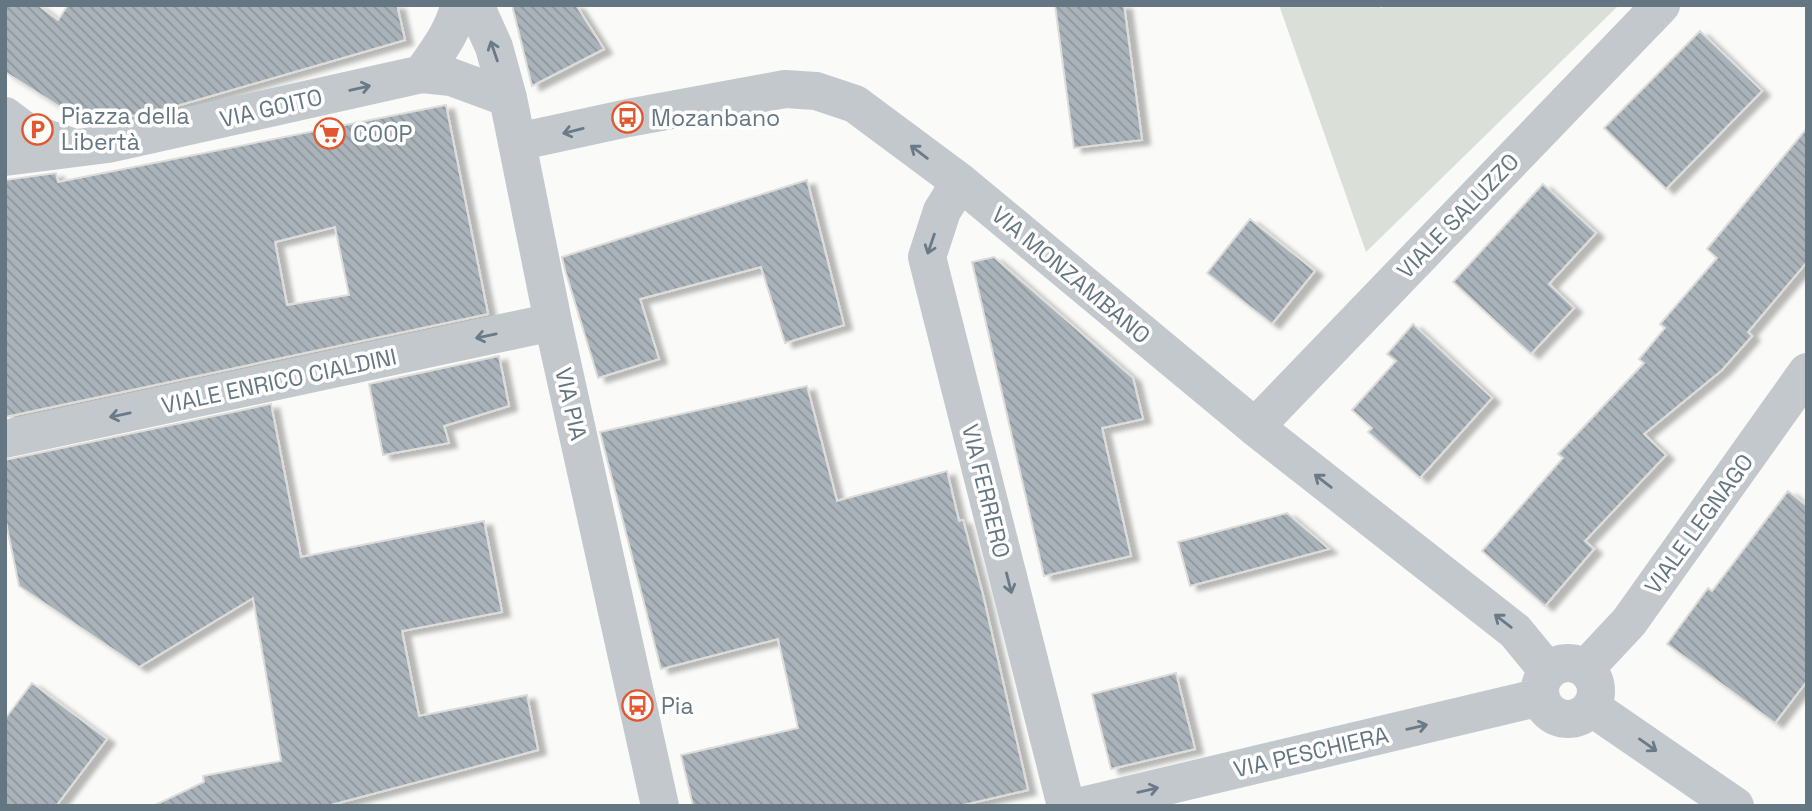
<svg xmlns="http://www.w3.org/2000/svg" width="1812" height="811" font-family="'Space Grotesk',sans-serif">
	<defs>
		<pattern id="building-back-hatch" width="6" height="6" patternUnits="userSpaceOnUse" patternTransform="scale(1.75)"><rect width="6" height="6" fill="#aab3b9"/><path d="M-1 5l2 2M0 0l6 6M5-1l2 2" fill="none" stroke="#8e969c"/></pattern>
		<filter id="shadow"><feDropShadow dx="8" dy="4.5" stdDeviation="2" flood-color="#0004"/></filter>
	</defs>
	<rect width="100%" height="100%" fill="#fafaf8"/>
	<path fill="#dadfd7" d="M 1279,5 L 1379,5 L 1381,8 L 1387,5 L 1619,5 L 1366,252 Z"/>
	<path fill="url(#building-back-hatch)" stroke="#dcdcda" stroke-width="2" fill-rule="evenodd" filter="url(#shadow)" d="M 5,5 L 38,5 L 58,20 L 68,5 L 397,5 L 405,40 L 173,107 L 95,124 L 65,110 L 5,72 Z
		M 512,5 L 576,5 L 604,49 L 532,86 Z
		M 1055,5 L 1124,5 L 1142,140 L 1074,148 Z
		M 1700,31 L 1762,91 L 1666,189 L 1604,128 Z
		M 446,105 L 488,314 L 5,417 L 5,180 L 56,173 L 58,182 ZM 335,227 L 349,295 L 287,305 L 275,242 Z
		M 1807,128 L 1807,262 L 1748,332 L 1752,336 L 1722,370 L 1644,434 L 1666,455 L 1585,541 L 1594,549 L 1545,606 L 1482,551 L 1563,458 L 1558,454 L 1644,363 L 1639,359 L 1665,328 L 1660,324 L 1717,258 L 1707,249 Z
		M 807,180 L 844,325 L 785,343 L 761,267 L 640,299 L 659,359 L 598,378 L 565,270 L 562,257 Z
		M 1543,184 L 1596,233 L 1549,284 L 1574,308 L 1531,354 L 1453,282 Z
		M 1250,219 L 1315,271 L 1272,324 L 1207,273 Z
		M 994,257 L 1133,378 L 1143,419 L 1102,428 L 1131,556 L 1044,576 L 972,262 Z
		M 1413,324 L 1492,398 L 1420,478 L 1368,432 L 1372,428 L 1352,410 L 1396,361 L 1387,354 Z
		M 499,356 L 509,406 L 444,426 L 449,443 L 383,455 L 369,384 Z
		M 807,386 L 837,501 L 947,471 L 959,521 L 963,520 L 983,595 L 1028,790 L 959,806 L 693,806 L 681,755 L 798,728 L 778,639 L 661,669 L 600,432 Z
		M 271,404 L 301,557 L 484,521 L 502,612 L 402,631 L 419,716 L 527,695 L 538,750 L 327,806 L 153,806 L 204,782 L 203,776 L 281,761 L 253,598 L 139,667 L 19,586 L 5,517 L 5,460 Z
		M 1788,491 L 1807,506 L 1807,681 L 1775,723 L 1667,644 L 1708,588 L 1712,591 Z
		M 1287,513 L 1329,549 L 1190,586 L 1178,542 Z
		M 1176,673 L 1195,749 L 1111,769 L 1092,694 Z
		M 32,683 L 107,739 L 56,806 L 5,806 L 5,719 Z"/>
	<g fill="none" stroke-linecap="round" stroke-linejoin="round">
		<path stroke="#c3c8cc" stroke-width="38" d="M 475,5 L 494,47 L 508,98 L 553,322 L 660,806
			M 422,74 C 437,52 454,31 459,5
			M 5,116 L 25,131 L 69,146
			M 517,142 L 628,118 L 785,89 L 816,91 L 855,104 L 960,182 L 1255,427 L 1515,631 L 1548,671
			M 5,157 L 108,144 L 422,74 L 451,77 L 508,98
			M 960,182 L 942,211 L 927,257 L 1066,806
			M 1255,427 L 1661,5
			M 5,439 L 553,322
			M1540 691a28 28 0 1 1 56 0a28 28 0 1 1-56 0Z
			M 1585,669 L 1629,622 L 1807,372
			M 1591,707 L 1735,806
			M 1082,806 L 1541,697"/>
	</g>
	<defs><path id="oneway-shaft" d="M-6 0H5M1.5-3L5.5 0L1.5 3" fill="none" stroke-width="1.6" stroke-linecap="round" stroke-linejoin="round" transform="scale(1.75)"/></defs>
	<g stroke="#6a7a87">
		<use href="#oneway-shaft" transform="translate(494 51) rotate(-109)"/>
		<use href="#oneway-shaft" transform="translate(360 88) rotate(-13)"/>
		<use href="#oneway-shaft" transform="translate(573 131) rotate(166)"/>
		<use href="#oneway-shaft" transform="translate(919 152) rotate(-143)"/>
		<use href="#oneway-shaft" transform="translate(931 244) rotate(109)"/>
		<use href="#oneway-shaft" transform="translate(486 336) rotate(168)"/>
		<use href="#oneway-shaft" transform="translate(120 415) rotate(168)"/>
		<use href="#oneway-shaft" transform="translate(1323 481) rotate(-142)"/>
		<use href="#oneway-shaft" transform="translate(1009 583) rotate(76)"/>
		<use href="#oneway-shaft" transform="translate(1503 621) rotate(-142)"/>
		<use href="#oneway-shaft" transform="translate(1417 727) rotate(-13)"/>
		<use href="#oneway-shaft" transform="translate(1648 745) rotate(35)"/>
		<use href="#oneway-shaft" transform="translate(1148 790) rotate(-13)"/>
	</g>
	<defs>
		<symbol id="bus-ring" viewBox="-11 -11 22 22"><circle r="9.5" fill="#fff" stroke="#e4572e" stroke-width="1.5"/><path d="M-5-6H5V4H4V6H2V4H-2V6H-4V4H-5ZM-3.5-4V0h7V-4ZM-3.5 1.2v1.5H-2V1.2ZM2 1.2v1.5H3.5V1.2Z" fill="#e4572e"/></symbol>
		<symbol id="parking-ring" viewBox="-11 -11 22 22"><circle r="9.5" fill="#fff" stroke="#e4572e" stroke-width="1.5"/><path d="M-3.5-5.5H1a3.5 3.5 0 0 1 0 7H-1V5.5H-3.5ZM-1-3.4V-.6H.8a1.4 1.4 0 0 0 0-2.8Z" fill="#e4572e"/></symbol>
		<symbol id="supermarket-ring" viewBox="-11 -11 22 22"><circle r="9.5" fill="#fff" stroke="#e4572e" stroke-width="1.5"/><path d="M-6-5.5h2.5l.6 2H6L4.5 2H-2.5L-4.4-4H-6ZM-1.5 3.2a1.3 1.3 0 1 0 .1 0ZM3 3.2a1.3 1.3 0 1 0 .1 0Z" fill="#e4572e"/></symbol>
	</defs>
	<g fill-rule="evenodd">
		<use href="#bus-ring" x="610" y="100" width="35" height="35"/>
		<use href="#parking-ring" x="20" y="112" width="35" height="35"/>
		<use href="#supermarket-ring" x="312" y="116" width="35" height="35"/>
		<use href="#bus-ring" x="620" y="688" width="35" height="35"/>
	</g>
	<g text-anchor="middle" stroke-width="7" stroke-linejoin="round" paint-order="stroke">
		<g font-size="23" fill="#657683" stroke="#fff">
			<text transform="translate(271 108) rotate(-13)" y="8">VIA GOITO</text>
			<text transform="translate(1458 216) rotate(-46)" y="8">VIALE SALUZZO</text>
			<text transform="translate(1071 275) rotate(40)" y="8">VIA MONZAMBANO</text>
			<text transform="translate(279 381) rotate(-12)" y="8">VIALE ENRICO CIALDINI</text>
			<text transform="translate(571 404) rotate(77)" y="8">VIA PIA</text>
			<text transform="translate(986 491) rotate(76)" y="8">VIA FERRERO</text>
			<text transform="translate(1699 524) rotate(-54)" y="8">VIALE LEGNAGO</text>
			<text transform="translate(1311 752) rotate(-13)" y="8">VIA PESCHIERA</text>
		</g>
		<g font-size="23" fill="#657683" stroke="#fff" text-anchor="start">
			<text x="61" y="124">Piazza della<tspan x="61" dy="26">Libertà</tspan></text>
			<text x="651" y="126">Mozanbano</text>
			<text x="353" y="142">COOP</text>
			<text x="661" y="714">Pia</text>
		</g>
	</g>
	<rect width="1812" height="811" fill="none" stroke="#657683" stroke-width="14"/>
</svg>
